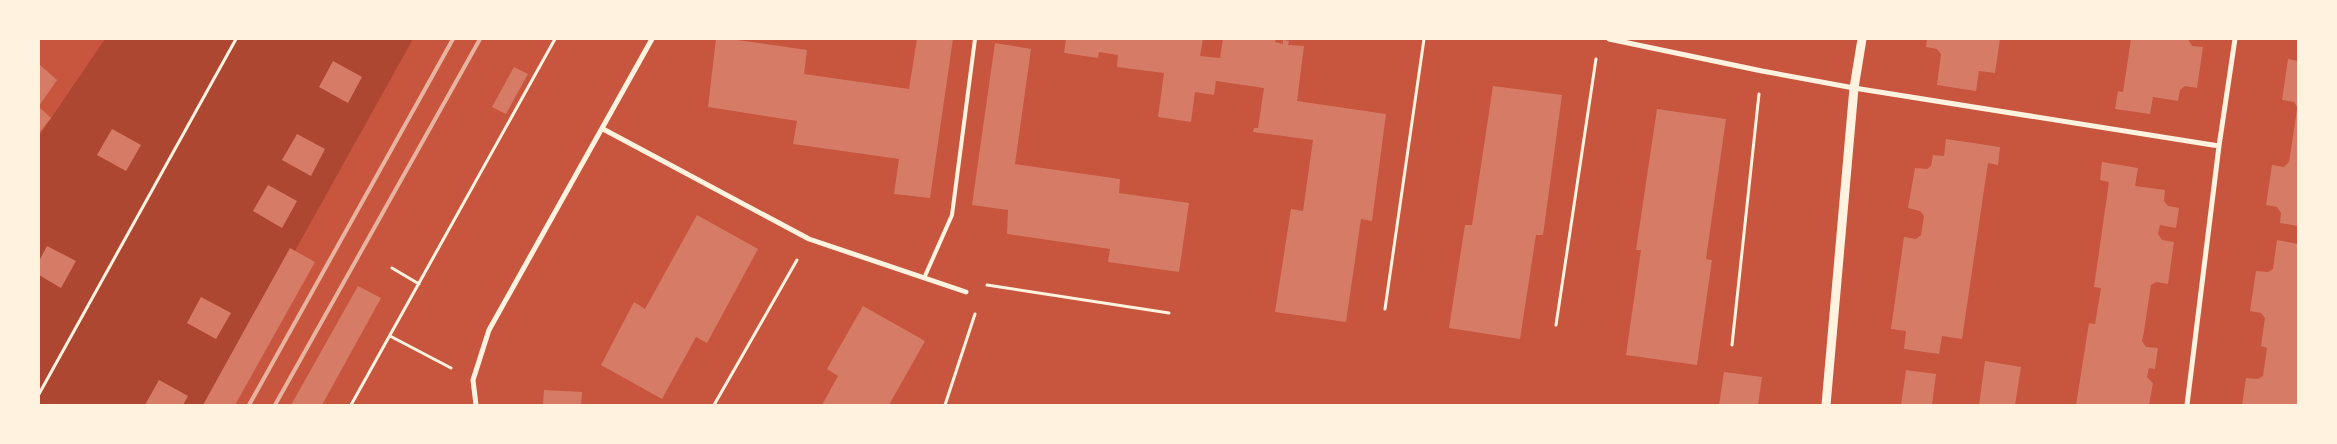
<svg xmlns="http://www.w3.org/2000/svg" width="2337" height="444" font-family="Karla,sans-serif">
	<rect width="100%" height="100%" fill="#c8553d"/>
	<path fill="#ae4732" d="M 105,39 L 413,39 L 209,405 L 39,405 L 39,136 Z"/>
	<path fill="#d67c66" d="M 716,39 L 730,39 L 807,50 L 804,74 L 909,89 L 917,39 L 953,39 L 930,198 L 894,194 L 899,159 L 793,144 L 797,121 L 708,107 Z
		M 1066,39 L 1203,39 L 1200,56 L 1220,58 L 1223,39 L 1276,39 L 1275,42 L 1283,44 L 1283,40 L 1289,41 L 1288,45 L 1304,46 L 1297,101 L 1386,114 L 1372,221 L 1361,219 L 1346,322 L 1275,312 L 1291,209 L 1303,211 L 1313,140 L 1253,132 L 1254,128 L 1258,128 L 1264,88 L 1216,81 L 1214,95 L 1195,92 L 1191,122 L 1158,117 L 1164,73 L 1117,67 L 1118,55 L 1099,52 L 1098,58 L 1064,53 Z
		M 1927,39 L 2000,39 L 1995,73 L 1979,71 L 1976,91 L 1937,85 L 1941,54 L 1937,49 L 1926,47 Z
		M 2131,39 L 2188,39 L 2192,46 L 2203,47 L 2197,88 L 2185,86 L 2180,90 L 2178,101 L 2153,97 L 2150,114 L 2115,109 L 2118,91 L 2123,92 Z
		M 995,43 L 1031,49 L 1015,164 L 1120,179 L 1119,193 L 1189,203 L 1179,272 L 1108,262 L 1110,249 L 1007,234 L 1008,210 L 972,205 Z
		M 2288,59 L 2298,61 L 2298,108 L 2294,102 L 2282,100 Z
		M 333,61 L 362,77 L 348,103 L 319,87 Z
		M 39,64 L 57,80 L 39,106 Z
		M 514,67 L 528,74 L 506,114 L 492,107 Z
		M 1493,86 L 1562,95 L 1543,235 L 1536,235 L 1520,339 L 1449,328 L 1465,225 L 1472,225 Z
		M 39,107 L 51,118 L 39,133 Z
		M 1657,109 L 1726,119 L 1706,259 L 1712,260 L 1697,365 L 1626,355 L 1641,250 L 1636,250 Z
		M 2297,110 L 2298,110 L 2298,226 L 2280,223 L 2281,213 L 2277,207 L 2266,205 L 2272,165 L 2284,167 L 2289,162 Z
		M 112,129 L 141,145 L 126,171 L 97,155 Z
		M 297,134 L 325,149 L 311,176 L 282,160 Z
		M 1946,139 L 2000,147 L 1998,165 L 1988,163 L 1962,339 L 1942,336 L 1939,354 L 1904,349 L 1906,331 L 1891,329 L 1904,237 L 1916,239 L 1921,235 L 1924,216 L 1920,211 L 1908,208 L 1915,168 L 1927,169 L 1931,166 L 1933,155 L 1944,156 Z
		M 2102,162 L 2138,168 L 2135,186 L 2165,190 L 2164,201 L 2168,206 L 2179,208 L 2176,228 L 2160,225 L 2158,234 L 2162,240 L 2174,242 L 2168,284 L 2156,282 L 2151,285 L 2144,331 L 2142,341 L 2146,347 L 2158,348 L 2155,369 L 2149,368 L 2147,377 L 2153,383 L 2149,405 L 2076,405 L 2089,323 L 2095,324 L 2101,288 L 2094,287 L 2109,182 L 2100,180 Z
		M 268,185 L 297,201 L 282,228 L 253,211 Z
		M 697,215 L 758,249 L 707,343 L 696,337 L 662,399 L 601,365 L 634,302 L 645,309 Z
		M 2277,240 L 2298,244 L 2298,405 L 2242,405 L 2246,378 L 2258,379 L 2263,376 L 2267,348 L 2261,346 L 2265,318 L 2261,313 L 2250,311 L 2256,271 L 2268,272 L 2273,269 Z
		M 47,246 L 76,261 L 61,288 L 39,275 L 39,261 Z
		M 290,248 L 315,262 L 235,405 L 203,405 Z
		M 358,286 L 381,298 L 322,405 L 291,405 Z
		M 201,297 L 231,313 L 216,339 L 187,323 Z
		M 863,306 L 925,341 L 889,405 L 822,405 L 838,376 L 827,369 Z
		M 1985,361 L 2021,367 L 2015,405 L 1979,405 Z
		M 1906,370 L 1936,374 L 1932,405 L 1901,405 Z
		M 1724,372 L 1762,377 L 1758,405 L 1719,405 Z
		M 159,380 L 188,396 L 183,405 L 145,405 Z
		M 544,390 L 582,392 L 581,405 L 543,405 Z"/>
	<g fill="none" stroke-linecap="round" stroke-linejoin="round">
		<path stroke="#fff3e0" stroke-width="3" d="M 392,268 L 419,284
			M 987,285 L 1169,313
			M 1385,309 L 1424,39
			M 1556,325 L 1596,59
			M 390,336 L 451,368
			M 1732,345 L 1759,94
			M 39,394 L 236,39
			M 351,405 L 555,39
			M 714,405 L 797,260
			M 945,405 L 975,314"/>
		<path stroke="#fff3e0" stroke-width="4" d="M 925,276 L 952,215 L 975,39"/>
		<path stroke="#fff3e0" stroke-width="5" d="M 1609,39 L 1762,71 L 1854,88 L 2219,146
			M 603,129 L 809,239 L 966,292
			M 476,405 L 473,380 L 489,330 L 652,39
			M 2187,405 L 2219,146 L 2235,39"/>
		<path stroke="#fff3e0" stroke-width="9" d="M 1826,405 L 1854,88 L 1862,39"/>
		<path stroke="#e9b49f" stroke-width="4" d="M 249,405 L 453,39
			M 275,405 L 480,39"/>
	</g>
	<rect width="2337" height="444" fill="none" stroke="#fff3e0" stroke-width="80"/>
</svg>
